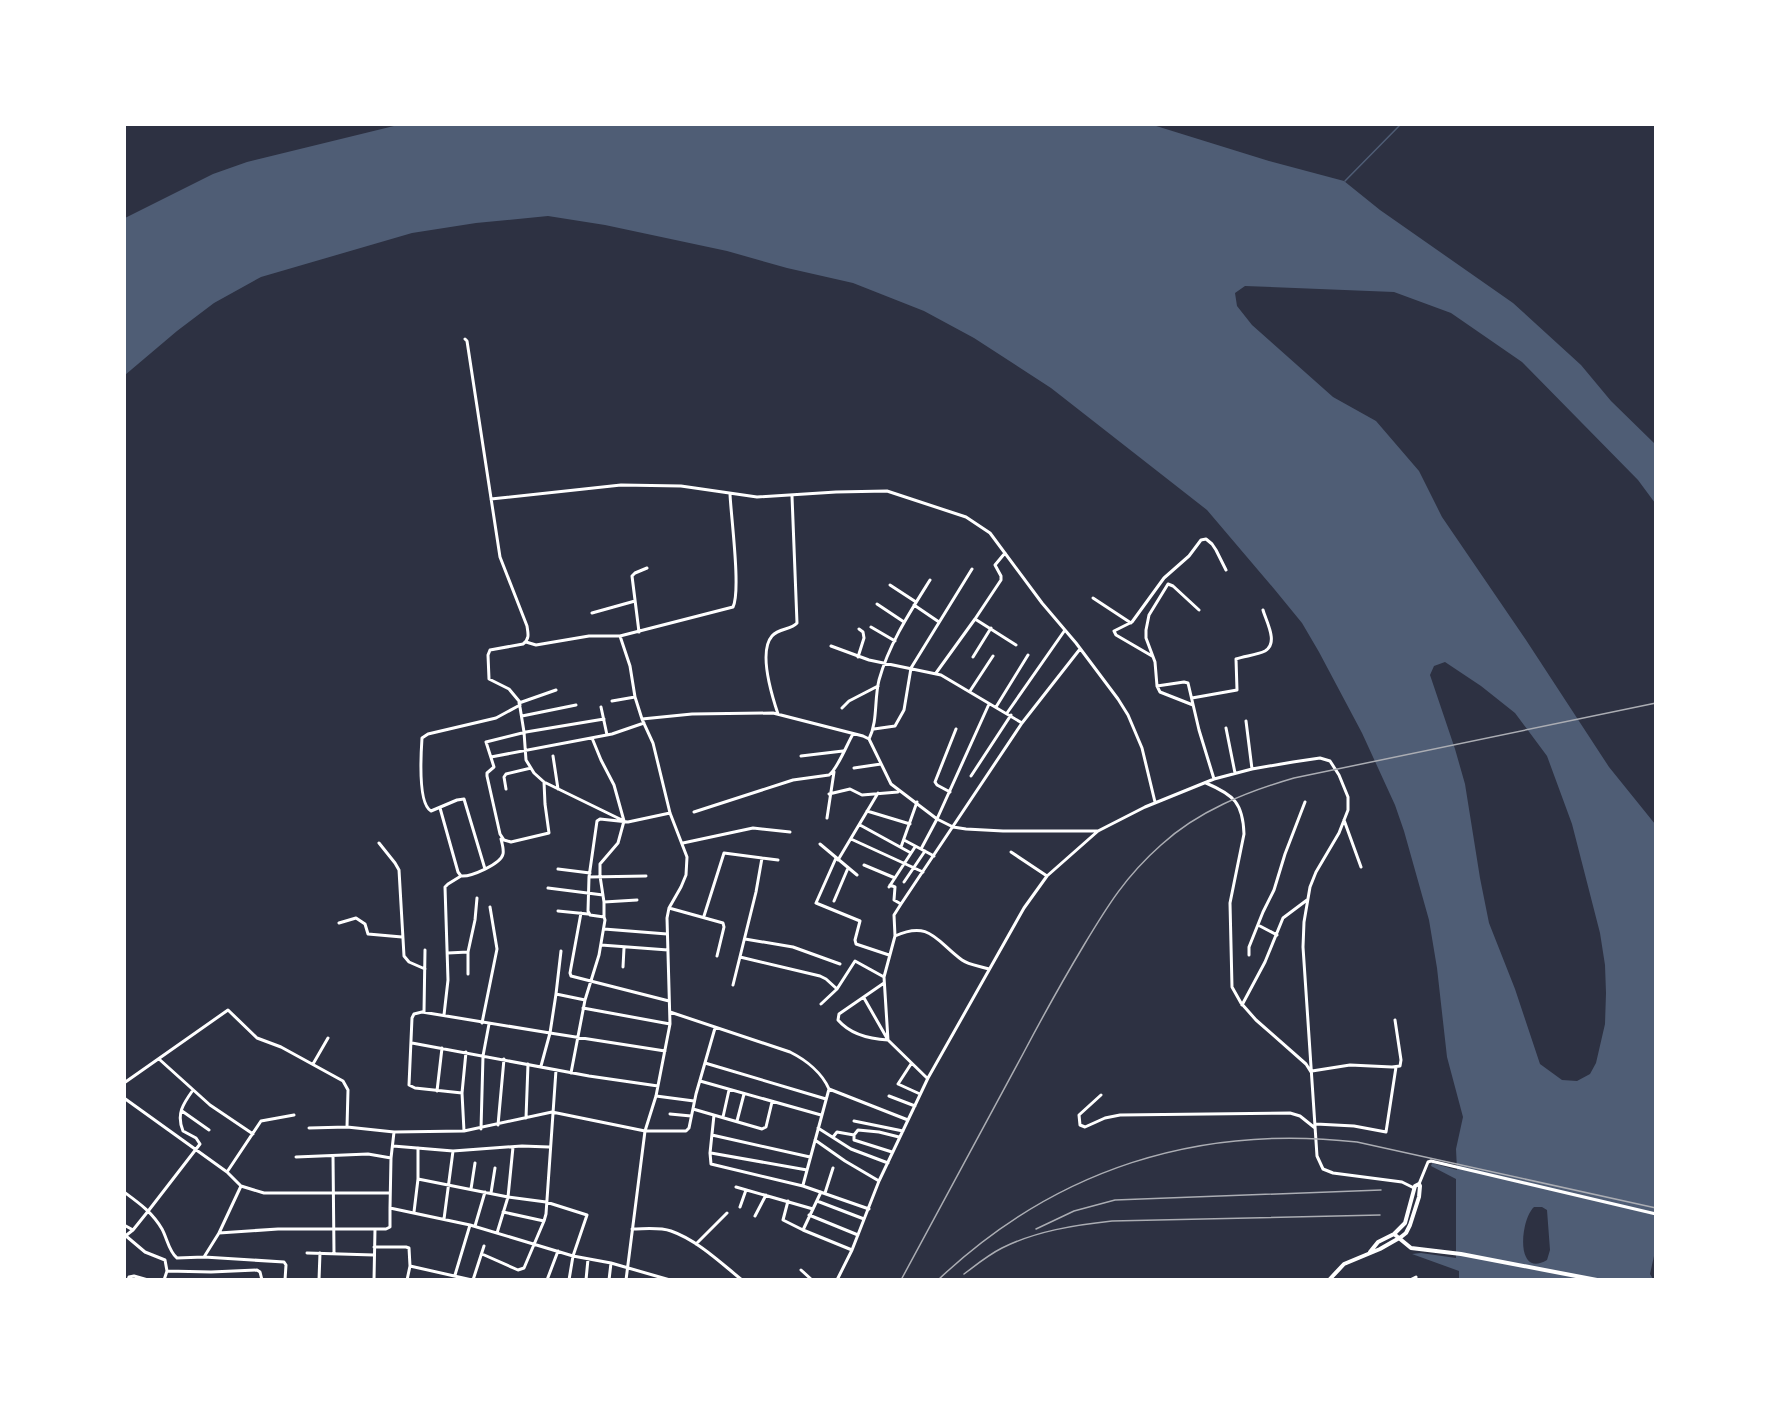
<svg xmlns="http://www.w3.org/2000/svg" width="1780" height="1404" font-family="Arial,sans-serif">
	<rect width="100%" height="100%" fill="#2d3142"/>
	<path fill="#4f5d75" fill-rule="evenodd" d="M 398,125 L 1153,125 L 1269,161 L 1344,181 L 1380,210 L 1513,303 L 1581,365 L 1611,401 L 1655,444 L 1655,503 L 1638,480 L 1522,362 L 1451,313 L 1394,292 L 1245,286 L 1235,293 L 1237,306 L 1252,325 L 1333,397 L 1376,421 L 1419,471 L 1442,517 L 1526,640 L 1609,767 L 1655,824 L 1656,1247 L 1650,1274 L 1653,1279 L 1459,1279 L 1459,1271 L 1412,1254 L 1421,1253 L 1456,1258 L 1456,1179 L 1431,1166 L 1432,1163 L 1457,1170 L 1456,1149 L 1463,1117 L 1447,1057 L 1437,968 L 1429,920 L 1404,831 L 1395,805 L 1362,733 L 1319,652 L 1302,623 L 1275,590 L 1207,510 L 1051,388 L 974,338 L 924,311 L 853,283 L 787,268 L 727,251 L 605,225 L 548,216 L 476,223 L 412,233 L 261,277 L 214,303 L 177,331 L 125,375 L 125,218 L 213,174 L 247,162 ZM 1445,662 L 1481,686 L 1515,713 L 1547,756 L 1572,824 L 1600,933 L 1605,965 L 1606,993 L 1605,1024 L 1596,1063 L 1590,1074 L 1577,1081 L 1562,1080 L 1540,1064 L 1515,989 L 1489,923 L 1480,878 L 1465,784 L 1455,749 L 1430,675 L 1434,666 ZM 1534,1207 L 1542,1207 L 1547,1210 L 1550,1250 L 1547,1260 C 1515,1279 1520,1220 1534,1207 Z"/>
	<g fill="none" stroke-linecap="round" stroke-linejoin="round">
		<path stroke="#4f5d75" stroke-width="1.5" d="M 1345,181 L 1401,124"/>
		<path stroke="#fff" stroke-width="3" d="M 465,339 L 467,341 L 500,557 L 527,626 C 528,633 530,639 523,644 L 490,650 L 488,655 L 489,679 L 509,689 L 519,701 L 524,732 L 526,760 L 534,773 L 544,782 L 624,821
			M 491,499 L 621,485 L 681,486 L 757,497 L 836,492 L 887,491 L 966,517 L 990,533 L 1042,603 L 1076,643 L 1118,699 L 1128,715 L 1142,748 L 1155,802
			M 890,585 L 916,602
			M 1093,598 L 1131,623
			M 877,604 L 904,622
			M 914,605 L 939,622
			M 1199,610 L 1173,586 L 1168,584 L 1149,615 L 1146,630 L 1146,638 L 1155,662 L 1157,686 L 1184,682 L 1188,683 L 1199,730 L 1214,779
			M 592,613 L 635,601
			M 975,619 L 1016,645
			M 871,627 L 895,641
			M 639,632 L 632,576 L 635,573 L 647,568
			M 620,636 L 630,666 L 635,697
			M 526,642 L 536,645 L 589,636 L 620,636 L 733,607 C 741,591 731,517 730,494
			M 831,646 L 869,660 L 941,675 L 1022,723
			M 1152,656 L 1116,635 L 1114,631 L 1132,622 L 1164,578 L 1189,556 L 1201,540 L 1206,539 L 1212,544 L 1216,550 L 1226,570
			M 858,657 L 864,638 L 863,632 L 859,629
			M 973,657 L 991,628
			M 936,673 L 975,619 L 1001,580 L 1001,576 L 995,565 L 1005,553
			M 1157,686 L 1160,692 L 1193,705
			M 970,691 L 993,656
			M 1192,698 L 1237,690 L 1236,659 C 1245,656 1257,655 1265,651 C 1279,643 1266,621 1263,610
			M 612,701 L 635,697 L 642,719 L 653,743 L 670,813 L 687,857 L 686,875 L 681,887 L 669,908 L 667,918 L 670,1024 L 656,1096 L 645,1131 L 626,1280
			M 519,703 L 556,690
			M 601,707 L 607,735
			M 996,707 L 1028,655
			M 842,708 L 849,701 L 878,686
			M 1007,713 L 1065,630
			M 778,714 C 772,696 758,652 772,636 C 779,628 791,630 797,623 L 792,496
			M 522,716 L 576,705
			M 642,719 L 692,714 L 773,713 L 863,736 L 869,739 L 891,784 L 937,819 L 953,827 L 966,829 L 1003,831 L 1098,831
			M 1246,721 L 1252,769
			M 1226,728 L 1235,773
			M 874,729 L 895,726 L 904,710 L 911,668 L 972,569
			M 592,738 L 601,760 L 614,785 L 624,821 L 618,843 L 600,864 L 600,876 L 604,902
			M 869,739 C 878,721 874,700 879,680 C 889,644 910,612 930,580
			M 553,756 L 558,789
			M 801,756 L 843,751
			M 491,757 L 612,734 L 644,723
			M 854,768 L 881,764
			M 971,776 L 1011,715
			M 544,782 L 545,804 L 549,833 L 511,842 L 504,840 L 500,834 L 487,776 L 487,773 L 494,767 L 486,742 L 526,732 L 604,719
			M 1206,783 C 1234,795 1243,803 1244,834 L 1230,903 L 1232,987 L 1241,1003 L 1256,1020 L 1306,1064 L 1311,1072
			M 506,789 L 504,777 L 506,774 L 531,768
			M 950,792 L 937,785 L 935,782 L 956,729
			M 829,794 L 850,789 L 862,795 L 898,792
			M 440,808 L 458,872 L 461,876 C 471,877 501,864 503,854 C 504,850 502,843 501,839
			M 867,811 L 910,824
			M 694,812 L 793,780 L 829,775 C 837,770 847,744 853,734
			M 827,818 L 834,772
			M 1344,820 L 1361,867
			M 860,825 L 911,853
			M 851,839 L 923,872
			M 904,840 L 934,856
			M 379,843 L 395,863 L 399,870 L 404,956 L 409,962 L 425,969
			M 683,843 L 753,828 L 790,832
			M 820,844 L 857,875
			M 901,847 L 917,802
			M 921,849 L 937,819 L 989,704
			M 1011,852 L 1047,876
			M 836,858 L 816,903 L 860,921 L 855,940 L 856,944 L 889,955
			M 838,860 L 878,793
			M 864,865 L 895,878
			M 485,869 L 464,799 L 457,800 L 431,811 C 418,804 421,753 422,738 L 428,734 L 496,718 L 520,705
			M 558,869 L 590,873
			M 589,877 L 646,876
			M 904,882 L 925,851
			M 890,885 L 895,887 L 894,900 L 901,904
			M 889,887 L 915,847
			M 548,888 L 603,895
			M 834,901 L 848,868
			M 669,908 L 723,923 L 724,927 L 717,956
			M 558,911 L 588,914
			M 581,913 L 570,973 L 571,976 L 669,1001
			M 704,916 L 724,853 L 778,860
			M 604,917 L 604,902 L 637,900
			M 339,923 L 356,918 L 365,924 L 368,934 L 402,937
			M 1258,925 L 1277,935
			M 604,929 L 667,934
			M 895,936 L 894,915 L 901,904 L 1022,723 L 1080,649
			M 745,939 L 793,947 L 840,964
			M 601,945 L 668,950
			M 561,951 L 556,994 L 585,1000
			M 448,953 L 468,952 L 475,920 L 477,898
			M 1249,955 L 1249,947 L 1263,912 L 1274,890 L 1285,854 L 1305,802
			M 740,957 L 820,976 L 826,979 L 837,989
			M 623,967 L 624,948
			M 468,974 L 468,952
			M 884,983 L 839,1014 L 838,1020 C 850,1034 869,1039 888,1040
			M 733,985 L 756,892 L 762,858
			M 556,994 L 550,1033 L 665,1051
			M 864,998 L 888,1040 L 927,1078
			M 821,1004 L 837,989 L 855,961 L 884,977
			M 1242,1005 L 1265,962 L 1283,918 L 1307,900
			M 583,1008 L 670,1024
			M 424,1012 L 425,950
			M 670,1012 L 790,1052 C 806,1060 822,1073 829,1089 L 908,1120
			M 444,1015 L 448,980 L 445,887 L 448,884 L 461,876
			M 482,1023 L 497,949 L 490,907
			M 888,1040 L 884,977 L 895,936 C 930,920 936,941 962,960 C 969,965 980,966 989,969
			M 412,1043 L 589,1076 L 658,1086
			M 159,1059 L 210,1105 L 253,1134
			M 705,1063 L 826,1099
			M 313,1064 L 328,1038
			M 911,1064 L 898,1084 L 920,1094
			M 1312,1071 L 1350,1065 L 1392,1067 L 1400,1066 L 1401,1060 L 1395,1020
			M 571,1073 L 585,1000 L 599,955 L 605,920 L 604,917 L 590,915 L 588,911 L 589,877 L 597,821 L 600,819 L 628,822 L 670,813
			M 700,1081 L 821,1115
			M 124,1083 L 228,1010 L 257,1038 L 281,1047 L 343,1081 L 348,1090 L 347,1127
			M 437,1091 L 442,1048
			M 462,1093 L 415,1088 L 409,1085 L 412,1018 L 414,1014 L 422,1012 L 550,1033 L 541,1066
			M 1101,1095 L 1079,1115 L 1080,1125 L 1085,1127 L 1105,1118 L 1120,1115 L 1290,1113 L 1300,1116 L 1315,1128
			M 656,1096 L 694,1101
			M 889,1096 L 915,1106
			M 124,1098 L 227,1172 L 241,1186 L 264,1193 L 390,1193
			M 693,1109 L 762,1129 L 766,1127 L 772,1102
			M 182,1111 L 209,1130
			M 670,1114 L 691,1116
			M 714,1115 L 710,1153 L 711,1164 L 803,1186 L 869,1209
			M 723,1117 L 729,1090
			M 526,1118 L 528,1064
			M 737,1121 L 744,1094
			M 854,1121 L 903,1131
			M 1316,1124 L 1354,1126 L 1386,1132 L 1396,1067
			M 498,1125 L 504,1059
			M 309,1128 L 347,1127 L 394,1132 L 464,1131 L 552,1112 L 645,1131 L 686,1131 L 689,1128 L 696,1094 L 715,1028
			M 818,1128 L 851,1149 L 888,1163
			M 481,1129 L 483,1056 L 489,1024
			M 464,1131 L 462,1093 L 466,1052
			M 712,1135 L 810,1157
			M 833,1137 L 837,1132 L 854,1135
			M 815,1140 L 845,1161 L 879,1181
			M 393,1146 L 453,1151 L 522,1146 L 549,1147
			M 892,1152 L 854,1140 L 854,1135 L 858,1130 L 879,1132 L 899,1137
			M 711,1153 L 807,1170
			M 333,1156 L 334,1253
			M 296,1157 L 368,1154 L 391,1158
			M 227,1172 L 261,1121 L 294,1115
			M 418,1179 L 508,1197 L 546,1202 L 587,1215 L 573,1256 L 569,1280
			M 1419,1184 L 1428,1162 L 1431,1161 L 1656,1214
			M 803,1185 L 829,1089
			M 736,1187 L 813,1209
			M 471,1189 L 475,1163
			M 124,1192 C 139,1203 152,1212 162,1229 C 167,1238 169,1252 177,1258 L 204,1257 L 219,1233 L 278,1229 L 386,1229 L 390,1227 L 390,1208 L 470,1225 L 573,1256 L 611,1263 L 670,1280
			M 491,1193 L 495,1168
			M 825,1193 L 833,1168
			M 788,1201 L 783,1220 L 803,1230 L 852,1250
			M 817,1201 L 864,1219
			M 740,1207 L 746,1190
			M 390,1208 L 391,1158 L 394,1132
			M 414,1212 L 418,1179 L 418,1148
			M 503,1212 L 544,1221
			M 809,1215 L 858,1235
			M 755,1216 L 766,1195
			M 444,1219 L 453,1151
			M 124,1225 L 133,1230
			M 475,1226 L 485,1192
			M 632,1229 C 645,1229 659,1227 671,1231 C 697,1240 721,1263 742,1280
			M 803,1230 L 821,1192
			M 219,1233 L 241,1186
			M 497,1233 L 508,1197 L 513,1147
			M 126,1236 L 145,1252 L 165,1260 L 167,1271 L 164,1280
			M 124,1237 L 133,1230 L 149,1210 L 200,1144 L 196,1138 L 183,1131 C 176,1114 183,1104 193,1090
			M 696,1244 L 727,1213
			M 374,1247 L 406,1247 L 409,1248 L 410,1266 L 407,1280
			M 307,1253 L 374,1255
			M 482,1254 L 518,1270 L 524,1268 L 544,1221 L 546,1214 L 556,1070
			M 204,1257 L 284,1262 L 286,1265 L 285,1280
			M 410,1266 L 472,1280
			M 801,1270 L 812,1280
			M 167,1271 L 211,1272 L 257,1270 L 260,1272 L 262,1280
			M 455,1275 L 470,1225
			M 128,1280 L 129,1277 L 134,1276 L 148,1280
			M 319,1280 L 320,1253
			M 374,1280 L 375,1229
			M 473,1280 L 484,1246
			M 547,1280 L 558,1251
			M 586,1280 L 588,1259
			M 609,1280 L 611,1263
			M 837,1280 L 852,1250 L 879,1181 L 928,1078 L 1024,908 L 1047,876 L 1098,831 L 1145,807 L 1214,779 L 1252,769 L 1293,762 L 1320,758 L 1330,761 L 1339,775 L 1348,797 L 1348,810 L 1339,833 L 1316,872 L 1310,887 L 1304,922 L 1303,947 L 1317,1156 L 1323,1169 L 1333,1173 L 1402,1182 L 1414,1188
			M 1150,1280 L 1184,1280
			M 1410,1280 L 1416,1277"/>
		<path stroke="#fff" stroke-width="4" d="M 1394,1234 L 1411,1248 L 1461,1254 L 1597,1280
			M 1329,1280 L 1344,1264 L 1380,1249 L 1401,1237 L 1406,1233 L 1410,1225 L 1419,1197 L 1420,1186 L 1419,1184 L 1415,1186 L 1405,1223 L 1394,1234 L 1378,1242 L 1370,1252"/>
		<path stroke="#abadb3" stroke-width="1.5" d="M 1036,1229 L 1074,1211 L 1115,1200 L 1381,1190
			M 964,1274 C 976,1265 988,1255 1002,1248 C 1036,1231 1075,1225 1112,1221 L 1380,1215
			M 901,1280 C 942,1204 983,1128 1024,1052 C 1043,1016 1063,980 1084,945 C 1108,905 1126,876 1161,845 C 1198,811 1246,792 1294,778 L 1656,703
			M 938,1280 C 1055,1169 1198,1124 1357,1142 L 1656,1208"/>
	</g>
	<rect width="1780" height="1404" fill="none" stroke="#ffffff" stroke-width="252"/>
</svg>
